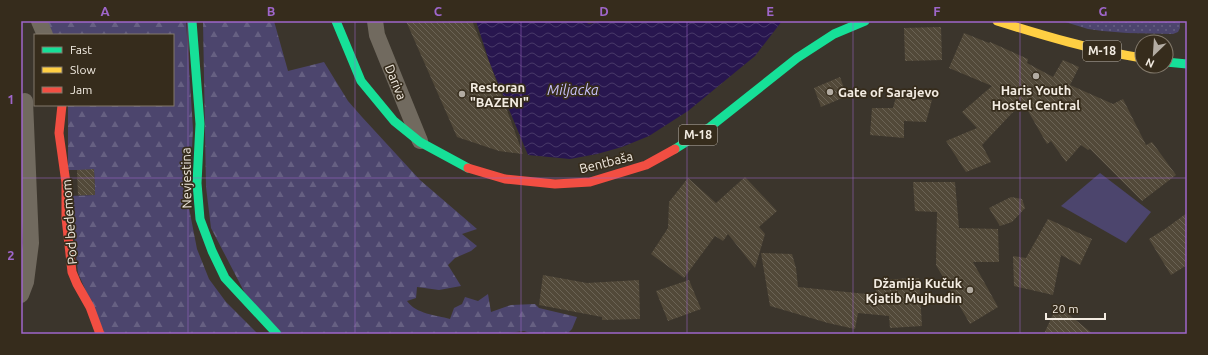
<svg xmlns="http://www.w3.org/2000/svg" width="1208" height="355" font-family="Ubuntu,sans-serif">
	<defs>
		<pattern id="grass-dots" width="8" height="8" patternUnits="userSpaceOnUse"><rect width="8" height="8" fill="#4c456d"/><path d="M2 2h.1M6 6h.1" fill="none" stroke="#666082" stroke-width="1.8" stroke-linecap="round"/></pattern>
		<pattern id="forest-firs" width="22" height="20" patternUnits="userSpaceOnUse"><rect width="22" height="20" fill="#4c456d"/><path d="M5 1l3.5 6h-7zM16 11l3.5 6h-7z" fill="#666082"/></pattern>
		<pattern id="water-waves" width="16" height="10" patternUnits="userSpaceOnUse"><rect width="16" height="10" fill="#28164f"/><path d="M0 5q4-4 8 0t8 0" fill="none" stroke="#483868"/></pattern>
		<pattern id="building-back-hatch" width="6" height="6" patternUnits="userSpaceOnUse"><rect width="6" height="6" fill="#524939"/><path d="M-1 5l2 2M0 0l6 6M5-1l2 2" fill="none" stroke="#6b6355"/></pattern>
	</defs>
	<rect width="100%" height="100%" fill="#3b352c"/>
	<path fill="url(#grass-dots)" d="M 1062,21 L 1180,21 L 1180,28 L 1178,32 L 1173,34 L 1127,33 L 1103,31 L 1088,29 Z"/>
	<path fill="url(#forest-firs)" d="M 43,21 L 186,21 L 193,129 L 189,208 L 197,249 L 209,279 L 226,302 L 258,334 L 105,334 L 78,273 L 70,196 L 95,195 L 94,170 L 68,170 L 68,105 L 173,105 L 173,35 L 50,35 Z
		M 203,21 L 274,21 L 288,71 L 324,62 L 348,101 L 362,117 L 420,180 L 477,229 L 462,234 L 477,246 L 471,251 L 455,258 L 448,265 L 461,286 L 439,290 L 417,287 L 416,298 L 407,301 C 416,314 436,315 450,319 L 454,308 L 462,304 L 465,297 L 478,301 L 488,294 L 491,312 L 511,305 L 535,304 L 539,308 L 577,317 L 572,329 L 567,334 L 533,334 L 524,331 L 501,334 L 283,334 L 248,299 L 211,228 L 206,187 Z"/>
	<path fill="#4c456d" d="M 1100,173 L 1151,212 L 1126,243 L 1061,206 Z"/>
	<path fill="url(#water-waves)" d="M 476,21 L 583,21 L 589,24 L 602,21 L 782,21 L 755,56 L 688,111 L 649,136 L 622,147 L 597,154 L 570,159 L 528,155 L 490,64 Z"/>
	<path fill="url(#building-back-hatch)" d="M 406,21 L 472,21 L 490,64 L 523,154 L 499,151 L 457,137 Z
		M 941,27 L 942,60 L 905,61 L 904,28 Z
		M 964,33 L 989,43 L 990,42 L 1028,59 L 1027,63 L 1053,77 L 1063,60 L 1079,67 L 1070,85 L 1113,104 L 1123,99 L 1146,145 L 1152,142 L 1176,175 L 1142,201 L 1090,149 L 1088,150 L 1081,145 L 1066,162 L 1051,141 L 1047,144 L 1024,104 L 1012,113 L 982,145 L 991,162 L 966,172 L 946,141 L 977,128 L 962,112 L 992,86 L 949,68 Z
		M 840,77 L 847,96 L 821,107 L 814,88 Z
		M 896,97 L 932,100 L 926,122 L 904,121 L 904,138 L 870,135 L 872,108 L 893,108 Z
		M 94,169 L 95,195 L 78,195 L 77,170 Z
		M 745,177 L 777,211 L 759,227 L 765,234 L 755,268 L 728,234 L 723,241 L 715,236 L 684,278 L 651,254 L 668,228 L 669,202 L 688,178 L 716,203 Z
		M 913,182 L 955,182 L 959,228 L 998,229 L 999,262 L 973,262 L 998,307 L 970,324 L 936,265 L 937,212 L 915,211 Z
		M 1011,197 L 1022,199 L 1025,208 L 1012,222 L 1000,226 L 989,208 Z
		M 1187,213 L 1187,265 L 1171,275 L 1149,239 L 1165,229 Z
		M 1048,219 L 1092,239 L 1080,265 L 1061,255 L 1053,295 L 1014,286 L 1013,256 L 1026,258 Z
		M 761,253 L 792,254 L 796,268 L 798,287 L 876,295 L 875,280 L 919,278 L 922,326 L 890,328 L 889,316 L 858,313 L 855,329 L 828,323 L 770,306 Z
		M 543,275 L 587,283 L 639,280 L 640,319 L 602,320 L 602,317 L 539,305 Z
		M 689,280 L 701,309 L 668,321 L 656,291 Z
		M 1057,305 L 1093,334 L 1044,334 Z"/>
	<g fill="none" stroke-linecap="round" stroke-linejoin="round">
		<path stroke="#716a5f" stroke-width="16" d="M 39,21 L 45,35
			M 375,21 L 377,35 L 420,141
			M 21,103 L 25,101 L 31,243 L 26,282 L 21,295"/>
		<path stroke="#16e098" stroke-width="9" d="M 192,21 L 200,124 L 197,183 L 200,219 L 212,251 L 225,278 L 277,334
			M 336,21 L 361,81 L 394,121 L 420,142 L 468,168
			M 1166,62 L 1187,64
			M 675,149 L 710,127 L 797,58 L 834,34 L 865,21"/>
		<path stroke="#ffcf43" stroke-width="9" d="M 997,21 C 1045,36 1092,50 1142,58"/>
		<path stroke="#f24e42" stroke-width="9" d="M 62,105 L 59,133 L 66,183 L 66,218 L 72,272 L 77,284 L 90,307 L 100,334
			M 468,168 L 505,179 L 555,184 L 590,182 L 646,165 L 675,149"/>
	</g>
	<path fill="none" stroke="#9f66ca" stroke-width="1" stroke-opacity="0.55" d="M 188,21 L 188,334M 355,21 L 355,334M 521,21 L 521,334M 687,21 L 687,334M 853,21 L 853,334M 1020,21 L 1020,334M 21,178 L 1187,178"/>
	<g fill="#b3aca2" stroke="#362c1c" stroke-width="1.5">
		<circle cx="1036" cy="76" r="4"/>
		<circle cx="830" cy="92" r="4"/>
		<circle cx="462" cy="94" r="4"/>
		<circle cx="970" cy="290" r="4"/>
	</g>
	<g text-anchor="middle" stroke-width="3.5" stroke-linejoin="round" paint-order="stroke">
		<g fill="#362c1c" stroke="#bab2a7" stroke-width="1">
			<rect x="1083" y="41" width="38" height="20" rx="3"/>
			<rect x="679" y="125" width="38" height="20" rx="3"/>
		</g>
		<g font-size="12" font-weight="bold" fill="#f3ece2">
			<text x="1102" y="55">M-18</text>
			<text x="698" y="139">M-18</text>
		</g>
		<g font-size="13" fill="#f3ece2" stroke="#362c1c">
			<text transform="translate(396 82) rotate(68)" y="5">Dariva</text>
			<text transform="translate(606 162) rotate(-14)" y="5">Bentbaša</text>
			<text transform="translate(186 178) rotate(-91)" y="5">Nevjestina</text>
			<text transform="translate(69 222) rotate(-94)" y="5">Pod bedemom</text>
		</g>
		<g font-size="13" font-weight="bold" fill="#f3ece2" stroke="#362c1c" text-anchor="start">
			<text x="470" y="92">Restoran<tspan x="470" dy="15">"BAZENI"</tspan></text>
			<text x="1036" y="95" text-anchor="middle">Haris Youth<tspan x="1036" dy="15">Hostel Central</tspan></text>
			<text x="838" y="97">Gate of Sarajevo</text>
			<text x="962" y="288" text-anchor="end">Džamija Kučuk<tspan x="962" dy="15">Kjatib Mujhudin</tspan></text>
		</g>
		<g font-size="14" font-style="italic" fill="#c9c1fe" stroke="#362c1c">
			<text x="573" y="95">Miljacka</text>
		</g>
	</g>
	<rect width="1208" height="355" fill="none" stroke="#362c1c" stroke-width="44"/>
	<rect x="34" y="34" width="140" height="72" fill="#362c1c" stroke="#82796b"/>
	<rect x="42" y="47" width="20" height="6" fill="#16e098" stroke="#82796b"/>
	<text x="70" y="54" font-size="12" fill="#f3ece2">Fast</text>
	<rect x="42" y="67" width="20" height="6" fill="#ffcf43" stroke="#82796b"/>
	<text x="70" y="74" font-size="12" fill="#f3ece2">Slow</text>
	<rect x="42" y="87" width="20" height="6" fill="#f24e42" stroke="#82796b"/>
	<text x="70" y="94" font-size="12" fill="#f3ece2">Jam</text>
	<g transform="translate(1154 54) rotate(205)"><circle r="19" fill="#362c1c" stroke="#82796b"/>
	<path d="M0-3L7 15L0 10L-7 15Z" fill="#b3aca2"/>
	<text y="-6" font-size="11" font-weight="bold" text-anchor="middle" fill="#f3ece2">N</text>
	</g>
	<path d="M1046 313v6h59v-6" fill="none" stroke="#f3ece2" stroke-width="2"/>
	<text x="1052" y="313" font-size="12" fill="#f3ece2" stroke="#362c1c" stroke-width="3" paint-order="stroke">20 m</text>
	<rect x="22" y="22" width="1164" height="311" fill="none" stroke="#9f66ca" stroke-width="1.5"/>
	<g font-size="13" text-anchor="middle" font-weight="bold" fill="#9f66ca">
		<text x="105" y="16">A</text>
		<text x="271" y="16">B</text>
		<text x="438" y="16">C</text>
		<text x="604" y="16">D</text>
		<text x="770" y="16">E</text>
		<text x="937" y="16">F</text>
		<text x="1103" y="16">G</text>
		<text x="11" y="104">1</text>
		<text x="11" y="260">2</text>
	</g>
</svg>
